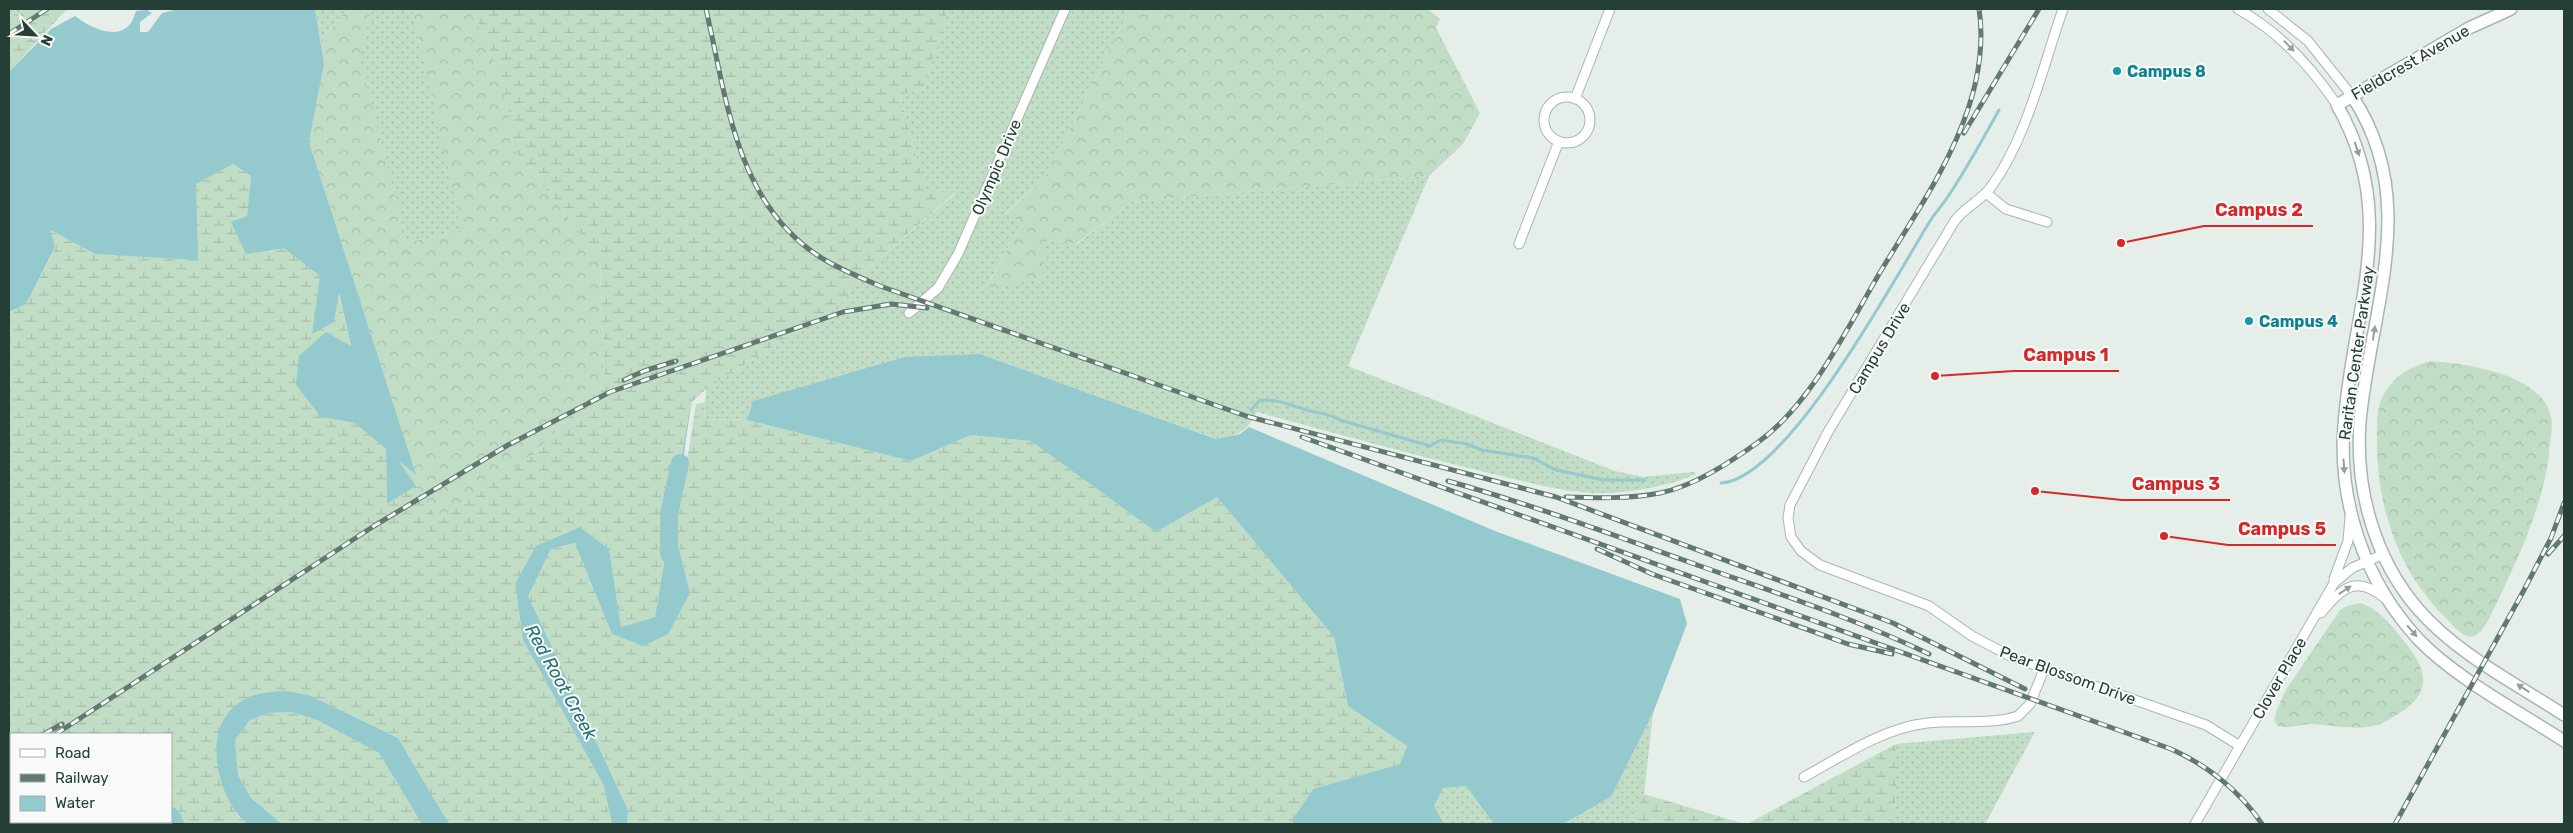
<svg xmlns="http://www.w3.org/2000/svg" width="2573" height="833" font-family="Rubik,sans-serif">
	<defs>
		<pattern id="grass-dots" width="8" height="8" patternUnits="userSpaceOnUse" patternTransform="scale(1.25)"><rect width="8" height="8" fill="#c1ddc6"/><path d="M2 2h.1M6 6h.1" fill="none" stroke="#a6bfab" stroke-width="1.8" stroke-linecap="round"/></pattern>
		<pattern id="forest-crowns" width="20" height="18" patternUnits="userSpaceOnUse" patternTransform="scale(1.25)"><rect width="20" height="18" fill="#c1ddc6"/><path d="M2 6a3 3 0 1 1 6 0M12 15a3 3 0 1 1 6 0" fill="none" stroke="#a6bfab"/></pattern>
		<pattern id="wetland-marsh" width="20" height="14" patternUnits="userSpaceOnUse" patternTransform="scale(1.25)"><rect width="20" height="14" fill="#c1ddc6"/><path d="M1 5h8M5 5V1M11 12h8M15 12V8" fill="none" stroke="#a6bfab"/></pattern>
	</defs>
	<rect width="100%" height="100%" fill="#e6eeea"/>
	<path fill="url(#grass-dots)" d="M 315,9 L 353,9 L 347,10 L 320,41 Z
		M 371,9 L 412,9 L 463,230 L 407,243 L 359,59 Z
		M 948,9 L 1130,9 L 1048,173 L 1005,214 L 1022,222 L 986,287 L 1046,241 L 1077,244 L 1131,202 L 1429,176 L 1348,366 L 1615,471 L 1643,477 L 1693,472 L 1697,474 C 1668,486 1635,492 1604,493 C 1564,494 1524,481 1485,472 C 1409,454 1333,433 1257,412 C 1245,433 1240,434 1217,439 L 980,354 L 753,401 L 747,420 L 704,419 L 706,389 L 845,301 L 855,280 L 956,193 L 926,192 L 900,95 L 924,89 Z
		M 1653,713 L 1644,794 L 1631,819 L 1647,824 L 1563,824 L 1611,797 Z
		M 2035,732 L 1985,824 L 1890,824 L 1896,797 L 1896,744 Z
		M 1466,786 L 1494,824 L 1444,824 L 1434,806 L 1442,788 Z"/>
	<path fill="url(#forest-crowns)" d="M 371,9 L 360,59 L 407,243 L 462,230 L 412,9 L 472,9 L 505,84 L 513,148 L 600,258 L 604,381 L 530,458 L 438,520 L 396,458 L 415,474 L 309,142 L 324,64 L 320,41 L 347,10 Z
		M 1130,9 L 1428,9 L 1440,19 L 1436,28 L 1480,113 L 1463,144 L 1429,176 L 1131,202 L 1076,244 L 1046,241 L 1042,279 L 986,288 L 1022,222 L 1005,215 L 1048,173 Z
		M 2430,361 C 2464,363 2543,374 2551,417 C 2553,425 2551,435 2550,443 C 2546,505 2515,564 2489,619 C 2484,627 2478,639 2467,636 C 2458,633 2450,622 2444,616 C 2397,569 2377,506 2377,440 C 2377,426 2376,408 2383,396 C 2394,375 2409,368 2430,361 Z
		M 2360,603 C 2378,608 2391,625 2403,640 C 2425,666 2435,691 2401,712 C 2389,720 2380,726 2366,727 C 2348,729 2331,725 2312,724 C 2301,724 2290,729 2278,726 L 2274,721 L 2277,709 L 2287,688 L 2340,610 L 2347,606 Z"/>
	<path fill="url(#wetland-marsh)" d="M 9,9 L 67,9 L 9,72 Z
		M 472,9 L 948,9 L 924,89 L 900,95 L 926,192 L 956,192 L 855,280 L 845,301 L 706,389 L 692,402 L 655,617 L 621,627 L 609,549 L 580,527 L 537,546 L 515,584 L 523,640 L 604,786 L 612,824 L 449,824 L 398,738 L 309,695 L 225,718 L 236,814 L 247,824 L 185,824 L 179,811 L 171,805 L 171,734 L 11,734 L 11,822 L 93,822 L 91,824 L 9,824 L 9,312 L 26,304 L 55,248 L 49,230 L 95,254 L 196,184 L 233,164 L 251,176 L 247,216 L 338,291 L 351,347 L 321,417 L 355,423 L 386,449 L 387,504 L 416,486 L 438,520 L 530,458 L 604,381 L 600,258 L 513,148 L 505,84 Z
		M 705,402 L 704,419 L 747,420 L 911,461 L 971,435 L 1031,441 L 1156,532 L 1217,497 L 1334,637 L 1348,706 L 1407,746 L 1400,764 L 1313,789 L 1293,821 L 1295,824 L 627,824 L 628,810 L 527,596 L 551,549 L 576,543 L 612,634 L 643,646 L 690,593 L 674,529 L 683,466 L 688,454 L 696,404 Z
		M 292,712 L 319,721 L 379,753 L 422,824 L 282,824 L 251,798 L 238,775 L 235,740 L 250,720 L 269,713 Z
		M 1896,744 L 1896,797 L 1890,824 L 1747,824 Z
		M 1644,794 L 1745,824 L 1647,824 L 1631,819 Z"/>
	<path fill="#94c9cd" d="M 179,9 L 315,9 L 324,64 L 309,142 L 416,475 L 398,460 L 416,486 L 387,504 L 386,449 L 355,423 L 321,417 L 296,385 L 299,356 L 326,332 L 351,346 L 339,293 L 334,322 L 312,334 L 320,276 L 284,248 L 246,254 L 231,222 L 247,216 L 251,176 L 233,164 L 196,184 L 198,260 L 95,254 L 50,230 L 55,247 L 26,304 L 9,312 L 9,72 L 51,29 L 75,16 C 86,25 112,39 126,28 C 132,24 134,17 136,11 L 147,10 L 152,13 L 140,22 L 140,32 L 148,32 L 162,13 Z
		M 980,354 L 1216,439 L 1240,434 L 1249,427 L 1495,531 L 1680,599 L 1687,624 L 1653,713 L 1611,797 L 1563,824 L 1494,824 L 1466,786 L 1443,788 L 1434,806 L 1444,824 L 1295,824 L 1292,821 L 1313,789 L 1400,764 L 1407,746 L 1348,706 L 1334,637 L 1217,497 L 1156,532 L 1031,441 L 971,435 L 911,461 L 747,420 L 753,401 L 905,357 Z
		M 691,402 L 674,529 L 690,593 L 668,634 L 643,646 L 612,634 L 575,543 L 551,549 L 528,596 L 628,810 L 627,824 L 612,824 L 604,786 L 523,640 L 515,584 L 536,546 L 580,527 L 609,549 L 621,627 L 655,617 Z
		M 284,691 L 309,695 L 398,738 L 449,824 L 422,824 L 379,753 L 319,721 L 292,712 L 269,713 L 250,720 L 235,740 L 238,775 L 251,798 L 282,824 L 247,824 C 217,798 200,728 240,702 C 253,693 269,692 284,691 Z
		M 171,805 L 179,811 L 185,824 L 152,824 L 149,822 L 171,822 Z"/>
	<g fill="none" stroke-linecap="round" stroke-linejoin="round">
		<path stroke="#94c9cd" stroke-width="3" d="M 1251,410 L 1260,400 C 1279,399 1292,406 1310,411 C 1323,414 1328,413 1340,420 L 1430,446 L 1441,440 L 1467,444 L 1482,450 L 1533,458 L 1556,470 L 1604,480 L 1645,480
			M 1721,483 C 1786,480 1894,280 1927,226 C 1933,215 1942,206 1949,195 C 1967,168 1983,139 1999,110"/>
		<path stroke="#94c9cd" stroke-width="18" d="M 669,554 L 669,514 L 680,463"/>
		<defs>
			<path id="minor" d="M 2063,9 C 2043,66 2027,138 1991,187 C 1981,201 1964,207 1954,222 L 1828,432 L 1790,505 L 1788,518 L 1791,537 L 1801,551 L 1820,565 L 1929,606 L 1972,636 L 2012,657 L 2206,725 L 2240,746
				M 2238,9 C 2279,32 2311,66 2337,105
				M 2268,9 L 2308,41 L 2352,96
				M1544 120a23 23 0 1 1 46 0a23 23 0 1 1-46 0Z
				M 1575,99 L 1610,9
				M 1986,193 L 2006,209 L 2047,222
				M 1519,244 L 1559,141
				M 909,313 L 938,288 L 958,254 L 1065,9
				M 2334,579 L 2348,541 L 2350,517
				M 2321,613 C 2343,587 2356,574 2386,599
				M 1804,777 C 1842,756 1884,728 1927,723 C 1953,720 1994,725 2018,716 L 2030,704 L 2044,669
				M 2195,824 L 2334,583 L 2352,568 L 2384,554"/>
			<path id="tertiary" d="M 2511,9 L 2469,28 L 2337,105 C 2401,216 2352,310 2344,425 C 2338,503 2365,582 2419,640 C 2457,679 2518,711 2564,741
				M 2352,96 C 2422,201 2370,310 2360,422 C 2355,488 2374,558 2418,609 C 2457,654 2515,683 2564,715"/>
		</defs>
		<use href="#minor" stroke="#a9b6b0" stroke-width="11"/>
		<use href="#tertiary" stroke="#a9b6b0" stroke-width="14"/>
		<use href="#minor" stroke="#fff" stroke-width="9"/>
		<use href="#tertiary" stroke="#fff" stroke-width="11"/>
		<defs>
			<path id="rail" d="M 706,9 C 727,100 736,207 825,260 C 842,270 861,278 880,286 L 1246,416 L 1556,497 L 1893,623 L 2025,689
				M 9,34 L 47,9
				M 1964,133 L 2039,9
				M 624,380 L 644,371 L 676,361
				M 1302,437 L 2171,749 C 2207,765 2240,791 2262,824
				M 1448,481 C 1534,505 1618,537 1703,567 C 1779,594 1856,619 1929,654
				M 1566,497 C 1596,498 1630,499 1660,493 C 1694,486 1729,463 1757,443 C 1812,404 1848,326 1882,269 C 1914,216 1950,165 1969,106 C 1979,76 1984,40 1979,9
				M 1597,549 L 1652,574 L 1848,644 L 1892,654
				M 2548,554 L 2564,536
				M 44,734 L 62,724
				M 56,734 L 374,526 L 508,445 L 610,392 L 843,312 L 891,304 L 927,308
				M 9,763 L 11,762
				M 2395,824 L 2524,590 L 2551,538 L 2564,503"/>
		</defs>
		<use href="#rail" stroke="#617a71" stroke-width="5"/>
		<use href="#rail" stroke="#f7faf8" stroke-width="3" stroke-dasharray="9" stroke-linecap="butt"/>
	</g>
	<defs><path id="oneway-solid" d="M-6-.8H1V-3.2L6.5 0L1 3.2V.8H-6Z" transform="scale(1.25)"/></defs>
	<g fill="#929f9a">
		<use href="#oneway-solid" transform="translate(2289 46) rotate(46)"/>
		<use href="#oneway-solid" transform="translate(2357 149) rotate(71)"/>
		<use href="#oneway-solid" transform="translate(2374 333) rotate(-81)"/>
		<use href="#oneway-solid" transform="translate(2344 466) rotate(86)"/>
		<use href="#oneway-solid" transform="translate(2345 590) rotate(-33)"/>
		<use href="#oneway-solid" transform="translate(2412 631) rotate(49)"/>
		<use href="#oneway-solid" transform="translate(2523 688) rotate(-147)"/>
	</g>
	<g fill="#0f9aa8" stroke="#f7faf8" stroke-width="2">
		<circle cx="2117" cy="71" r="5"/>
		<circle cx="2249" cy="321" r="5"/>
	</g>
	<g text-anchor="middle" stroke-width="4" stroke-linejoin="round" paint-order="stroke">
		<g font-size="16" fill="#263f36" stroke="#f7faf8">
			<text transform="translate(2410 62) rotate(-30)" y="6">Fieldcrest Avenue</text>
			<text transform="translate(996 167) rotate(-67)" y="6">Olympic Drive</text>
			<text transform="translate(1879 348) rotate(-59)" y="6">Campus Drive</text>
			<text transform="translate(2356 353) rotate(-82)" y="6">Raritan Center Parkway</text>
			<text transform="translate(2068 675) rotate(20)" y="6">Pear Blossom Drive</text>
			<text transform="translate(2279 678) rotate(-60)" y="6">Clover Place</text>
		</g>
		<g font-size="16" font-weight="bold" fill="#0d838f" stroke="#f7faf8" text-anchor="start">
			<text x="2127" y="77">Campus 8</text>
			<text x="2259" y="327">Campus 4</text>
		</g>
		<g font-size="18" font-style="italic" fill="#257076" stroke="#f7faf8">
			<text transform="translate(561 682) rotate(61)" y="6">Red Root Creek</text>
		</g>
	</g>
	<path fill="none" stroke="#d62828" stroke-width="2" d="M2121 243L2204 226H2313M1935 376L2014 371H2119M2035 491L2122 500H2230M2164 536L2228 545H2336"/>
	<g fill="#d62828" stroke="#f7faf8" stroke-width="2">
		<circle cx="2121" cy="243" r="5"/>
		<circle cx="1935" cy="376" r="5"/>
		<circle cx="2035" cy="491" r="5"/>
		<circle cx="2164" cy="536" r="5"/>
	</g>
	<g font-size="18" text-anchor="middle" font-weight="bold" fill="#d62828" stroke="#f7faf8" stroke-width="4" stroke-linejoin="round" paint-order="stroke">
		<text x="2259" y="216">Campus 2</text>
		<text x="2066" y="361">Campus 1</text>
		<text x="2176" y="490">Campus 3</text>
		<text x="2282" y="535">Campus 5</text>
	</g>
	<rect width="2573" height="833" fill="none" stroke="#263f36" stroke-width="20"/>
	<rect x="10" y="733" width="162" height="90" fill="#f7faf8" stroke="#a3afaa"/>
	<rect x="20" y="749" width="25" height="8" fill="#ffffff" stroke="#a3afaa"/>
	<text x="55" y="758" font-size="15" fill="#263f36">Road</text>
	<rect x="20" y="774" width="25" height="8" fill="#617a71" stroke="#a3afaa"/>
	<text x="55" y="783" font-size="15" fill="#263f36">Railway</text>
	<rect x="20" y="796" width="25" height="15" fill="#94c9cd" stroke="#a3afaa"/>
	<text x="55" y="808" font-size="15" fill="#263f36">Water</text>
	<g transform="translate(35 35) rotate(115)" stroke="#f7faf8" stroke-width="4" paint-order="stroke">
	<path d="M0-4L9 19L0 12L-9 19Z" fill="#263f36"/>
	<text y="-8" font-size="14" font-weight="bold" text-anchor="middle" fill="#263f36">N</text>
	</g>
</svg>
